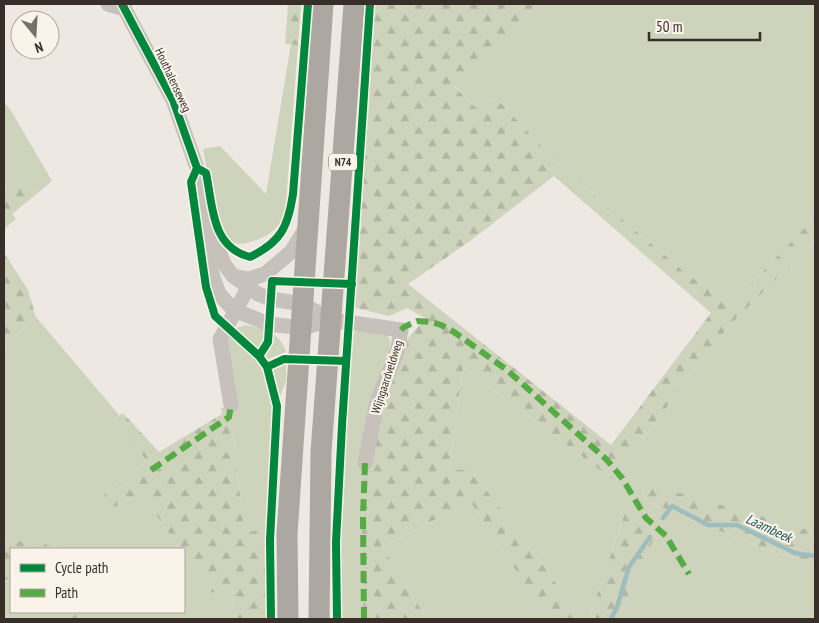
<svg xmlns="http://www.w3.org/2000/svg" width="819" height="623" font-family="'PT Sans Narrow',sans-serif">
	<defs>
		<pattern id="forest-firs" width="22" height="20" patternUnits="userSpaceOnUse" patternTransform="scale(1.25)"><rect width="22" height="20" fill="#ced3bc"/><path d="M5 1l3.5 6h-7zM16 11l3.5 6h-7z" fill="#b2b5a2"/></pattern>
	</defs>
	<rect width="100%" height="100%" fill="#ede8e2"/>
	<path fill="#ced3bc" d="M 537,4 L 815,4 L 815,217 L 734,301 L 689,276 L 561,167 L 496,98 L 486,100 L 477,109 L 454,85 Z
		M 291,44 L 298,45 L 285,215 C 280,227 269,235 257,240 C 248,243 239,246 230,242 C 217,234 207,167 203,149 L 220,146 L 266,194 Z
		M 4,102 L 10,109 L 52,181 L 34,196 L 18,180 L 4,192 Z
		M 815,240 L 815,532 L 645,484 L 642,495 L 650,503 L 767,550 L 815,563 L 815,619 L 618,619 L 655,536 L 628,504 L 589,619 L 583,619 L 471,470 L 449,471 L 463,367 L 612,479 L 727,328 Z
		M 36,317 L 119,415 L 114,419 L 147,461 L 105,494 L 114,507 L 142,494 L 180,549 L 58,549 L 55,547 L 13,541 L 4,546 L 4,346 Z
		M 245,325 L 264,329 L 262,345 L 257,350 L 251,343 L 234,329 Z
		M 357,330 L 384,332 L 390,339 L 390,352 L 367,442 L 361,547 L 364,619 L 338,619 L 338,515 L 350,335 Z
		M 268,331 C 278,336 283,342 286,352 L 266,360 L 262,355 L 262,352 L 268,342 Z
		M 230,333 L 249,348 L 260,362 L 269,378 L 273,400 L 266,530 L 244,533 L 233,431 L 222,414 L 221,408 L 238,405 L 227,340 Z
		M 286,357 L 286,381 L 278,402 L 274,382 L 269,367 L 272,363 Z
		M 470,501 L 548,619 L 427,619 L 383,547 Z
		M 184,554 L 211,593 L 232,587 L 235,619 L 100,619 L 96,612 L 184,612 Z
		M 11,578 L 11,612 L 51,612 L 55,619 L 4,619 L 4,579 L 7,580 Z"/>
	<path fill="url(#forest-firs)" fill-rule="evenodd" d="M 288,4 L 301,4 L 298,45 L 285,44 Z
		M 373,4 L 537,4 L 454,86 L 476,108 L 486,100 L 496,98 L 561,167 L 689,276 L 734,301 L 815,217 L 815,240 L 727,328 L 612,479 L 463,367 L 449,470 L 471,470 L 583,619 L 548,619 L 470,501 L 383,547 L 427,619 L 364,619 L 361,547 L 367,442 L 395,354 L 425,318 L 407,308 L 389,316 L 352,307 L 357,256 ZM 554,176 L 711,313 L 611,445 L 408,284 L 470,241 Z
		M 18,179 L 34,196 L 12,214 L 16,219 L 4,229 L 4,192 Z
		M 4,253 L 28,290 L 36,317 L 4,346 Z
		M 123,413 L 159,452 L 222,414 L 233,431 L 244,532 L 266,530 L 269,619 L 235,619 L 232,587 L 211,593 L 184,554 L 184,549 L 180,549 L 142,494 L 114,507 L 102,503 L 105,494 L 147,461 L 114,419 Z
		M 645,483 L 815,532 L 815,563 L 767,550 L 650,503 L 642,495 Z
		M 628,504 L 655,536 L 618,619 L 589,619 Z
		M 13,541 L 42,543 L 58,549 L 11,549 L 11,578 L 7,580 L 4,579 L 4,546 Z
		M 51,612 L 96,612 L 100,619 L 55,619 Z"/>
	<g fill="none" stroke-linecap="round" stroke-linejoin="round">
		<path stroke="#9ebdbf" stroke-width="4.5" d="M 663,518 L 672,506 L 708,525 L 737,525 L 795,553 L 815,556
			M 611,619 L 617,607 L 629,567 L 650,537"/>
		<path stroke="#c7c1bb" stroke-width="15" d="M 108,4 L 125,9
			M 122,4 L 173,100 L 197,168 L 207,221 L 211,271 L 219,294 L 234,310 L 269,324 L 301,328 L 332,320
			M 213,236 L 224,264 L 233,276 L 258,294 L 271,299 L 302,304 L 332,320 L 401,330 L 397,352 L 377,402 L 365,463
			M 233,276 L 249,279 L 265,274 L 291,252 L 306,228
			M 231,405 L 220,339 L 248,288"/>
		<path stroke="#aca7a1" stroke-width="21" d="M 288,619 L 287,534 L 323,4
			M 319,619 L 321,452 L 354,4"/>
		<path stroke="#55ab44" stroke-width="6" stroke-dasharray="12 6" stroke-linecap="butt" d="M 401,330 L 404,327 L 417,321 L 431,322 L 441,325 L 454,332 L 507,370 L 607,460 L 622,478 L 646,518 L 666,536 L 689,574
			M 151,470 L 229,417 L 231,405
			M 364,619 L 363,517 L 365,463"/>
		<defs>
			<path id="cycleway" d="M 122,4 L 173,100 L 197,168
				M 197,168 L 191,182 L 206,287 L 215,316 L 259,356 L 267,367 L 277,406 L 270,540 L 271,619
				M 197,168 L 206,173 C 213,206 211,247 250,257 C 281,242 288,227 293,194 L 308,4
				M 259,356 L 268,342 L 272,281 L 352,284
				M 267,367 L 284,359 L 346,361
				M 337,619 L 336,542 L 342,425 L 370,4"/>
		</defs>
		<use href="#cycleway" stroke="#faf3ea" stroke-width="11"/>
		<use href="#cycleway" stroke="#00873e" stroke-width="8"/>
	</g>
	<g text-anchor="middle" stroke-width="4.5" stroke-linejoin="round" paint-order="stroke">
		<rect fill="#faf3ea" stroke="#726963" stroke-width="1" x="329" y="153.5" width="28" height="17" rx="4"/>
		<g font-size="11" font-weight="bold" fill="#382e29">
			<text x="343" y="166">N74</text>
		</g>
		<g font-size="12" fill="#382e29" stroke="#faf3ea">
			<text transform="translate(173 80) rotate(65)" y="4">Houthalenseweg</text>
			<text transform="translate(387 377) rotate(-72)" y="4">Wijngaardveldweg</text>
		</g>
		<g font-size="14" font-style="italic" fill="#1e5359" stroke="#faf3ea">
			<text transform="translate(769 528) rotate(25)" y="5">Laambeek</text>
		</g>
	</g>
	<rect width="819" height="623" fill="none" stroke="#382e29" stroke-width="10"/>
	<rect x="10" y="548" width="175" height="65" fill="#faf3ea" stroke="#aca49d"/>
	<rect x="20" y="564" width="25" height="8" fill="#00873e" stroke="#aca49d"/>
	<text x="55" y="573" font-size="15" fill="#382e29">Cycle path</text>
	<rect x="20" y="589" width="25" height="8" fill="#55ab44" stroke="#aca49d"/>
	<text x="55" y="598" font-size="15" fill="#382e29">Path</text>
	<g transform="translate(35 35) rotate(162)"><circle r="24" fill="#faf3ea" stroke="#aca49d"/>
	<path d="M0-4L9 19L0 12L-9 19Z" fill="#776f6a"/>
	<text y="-8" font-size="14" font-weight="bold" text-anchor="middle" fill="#382e29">N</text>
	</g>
	<path d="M649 32v8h111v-8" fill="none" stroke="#382e29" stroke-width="2.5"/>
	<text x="656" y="32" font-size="15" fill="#382e29" stroke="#faf3ea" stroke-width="4" paint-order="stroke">50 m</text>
</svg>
